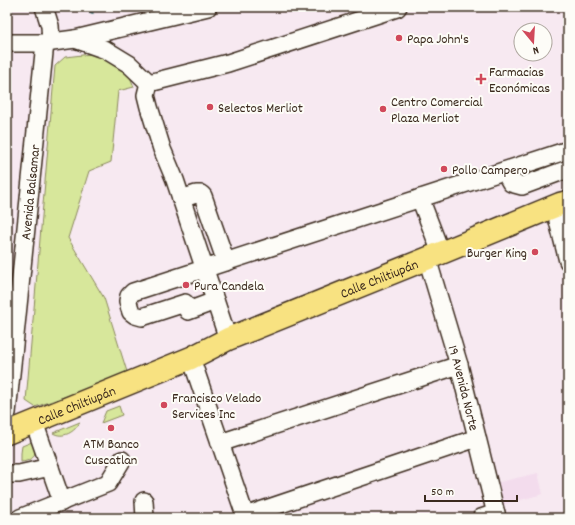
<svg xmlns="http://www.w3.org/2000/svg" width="575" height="525" font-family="Dekko,sans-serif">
	<rect width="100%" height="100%" fill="#f7e9f1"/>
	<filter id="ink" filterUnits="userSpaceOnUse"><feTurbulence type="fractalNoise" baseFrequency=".025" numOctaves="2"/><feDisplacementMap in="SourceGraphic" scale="8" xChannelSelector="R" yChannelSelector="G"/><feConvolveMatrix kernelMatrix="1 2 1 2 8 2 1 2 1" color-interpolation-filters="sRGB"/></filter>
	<g filter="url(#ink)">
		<path fill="#f3dced" d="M 538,473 L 543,494 L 497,506 L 491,484 Z"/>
		<path fill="#d7e79b" stroke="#89885c" d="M 91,54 L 108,60 L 122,70 L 130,77 L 134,87 L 118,91 L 111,162 L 89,171 L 68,238 L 104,298 L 128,375 L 35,407 L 26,401 L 55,66 L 65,57 Z
			M 119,406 L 122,415 L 101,423 L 106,411 Z
			M 80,422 C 75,432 63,439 53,433 Z
			M 32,442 C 37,454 36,460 21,462 L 21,453 L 22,446 Z"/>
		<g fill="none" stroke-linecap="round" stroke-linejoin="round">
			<path stroke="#638a8f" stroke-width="3.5" d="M 88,7 L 92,13"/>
			<defs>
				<g id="minor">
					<path d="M 44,7 L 50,26 L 51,42"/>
					<path d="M 75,39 L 106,50 L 129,64 L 149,83"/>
					<path d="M 7,43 L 45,43 L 75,39 L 208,7"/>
					<path d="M 149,83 L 146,95 L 149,107 L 162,149 L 175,180 L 228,339"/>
					<path d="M 149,83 L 228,63 L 397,8 L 398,7"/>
					<path d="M 504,171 L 511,183 L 522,186 L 568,169"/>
					<path d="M 420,198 L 441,253"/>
					<path d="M 181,199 L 196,194 L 201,194 L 203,196 L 226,262"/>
					<path d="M 558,221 L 568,261"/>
					<path id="s1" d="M 427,258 L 459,365 L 497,518"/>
					<path d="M 215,301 L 188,311 L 185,303 L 142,317 L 135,315 L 131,312 L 129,306 L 128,301 L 129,296 L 133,292 L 568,150"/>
					<path d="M 191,358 L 246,518"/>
					<path id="s2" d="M 7,413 L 45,43"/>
					<path d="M 34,422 L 62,502"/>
					<path d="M 220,443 L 459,365"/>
					<path d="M 7,474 L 19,474 L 50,467"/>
					<path d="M 144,501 L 145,518"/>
					<path d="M 245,516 L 477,438"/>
					<path d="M 20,518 L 108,483 L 122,460"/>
					<path d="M 481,518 L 496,513"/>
				</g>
				<g id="major">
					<path id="s3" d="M 7,433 L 191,358 L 228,339 L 441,253 L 560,204 L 568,202"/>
				</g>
			</defs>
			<use href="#minor" stroke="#3b2a1e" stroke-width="20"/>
			<use href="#major" stroke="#3b2a1e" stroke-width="25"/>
			<use href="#minor" stroke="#fdfcf7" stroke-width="17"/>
			<use href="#major" stroke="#f8e281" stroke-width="22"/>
		</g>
	</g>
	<g fill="#d1495b" stroke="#fdfcf7" stroke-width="1.5">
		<circle cx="399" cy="38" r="4"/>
		<path d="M479 73h4v4h4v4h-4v4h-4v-4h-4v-4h4z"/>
		<circle cx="210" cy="107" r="4"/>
		<circle cx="383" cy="109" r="4"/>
		<circle cx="444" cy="169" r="4"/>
		<circle cx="535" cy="252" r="4"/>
		<circle cx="186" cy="285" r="4"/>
		<circle cx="164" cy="405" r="4"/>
		<circle cx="111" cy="428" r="4"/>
	</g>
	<g text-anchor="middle" stroke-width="4" stroke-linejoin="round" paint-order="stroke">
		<g font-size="14" fill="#3b2a1e" stroke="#fdfcf7" text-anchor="start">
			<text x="407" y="43">Papa John's</text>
			<text x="489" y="76">Farmacias<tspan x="489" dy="16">Económicas</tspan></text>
			<text x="391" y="106">Centro Comercial<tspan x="391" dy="16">Plaza Merliot</tspan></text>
			<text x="218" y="112">Selectos Merliot</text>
			<text x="452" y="174">Pollo Campero</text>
			<text x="527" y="257" text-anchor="end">Burger King</text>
			<text x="194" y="290">Pura Candela</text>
			<text x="172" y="402">Francisco Velado<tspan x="172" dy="16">Services Inc</tspan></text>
			<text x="111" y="448" text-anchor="middle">ATM Banco<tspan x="111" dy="16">Cuscatlan</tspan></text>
		</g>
		<g font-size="14" fill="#3b2a1e" stroke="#fdfcf7">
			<text dy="5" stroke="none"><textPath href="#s2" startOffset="222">Avenida Balsamar</textPath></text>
			<text dy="5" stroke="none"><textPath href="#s3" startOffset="403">Calle Chiltiupán</textPath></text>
			<text dy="5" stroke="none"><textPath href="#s1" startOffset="135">19 Avenida Norte</textPath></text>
			<text dy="5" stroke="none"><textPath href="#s3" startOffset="75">Calle Chiltiupán</textPath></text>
		</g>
	</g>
	<rect width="575" height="525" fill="none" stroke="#fdfcf7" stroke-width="24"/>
	<rect x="12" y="12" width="551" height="501" fill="none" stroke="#3b2a1e" stroke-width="1.5" filter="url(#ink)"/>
	<g transform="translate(533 42) rotate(162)"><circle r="19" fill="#fdfcf7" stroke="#afa8a0"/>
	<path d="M0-3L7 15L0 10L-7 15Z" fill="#d1495b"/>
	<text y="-6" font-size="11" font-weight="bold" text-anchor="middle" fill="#3b2a1e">N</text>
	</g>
	<path d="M425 495v6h92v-6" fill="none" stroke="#3b2a1e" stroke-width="2"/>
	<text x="431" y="495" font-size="12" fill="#3b2a1e" stroke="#fdfcf7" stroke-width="3" paint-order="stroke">50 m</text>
</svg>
